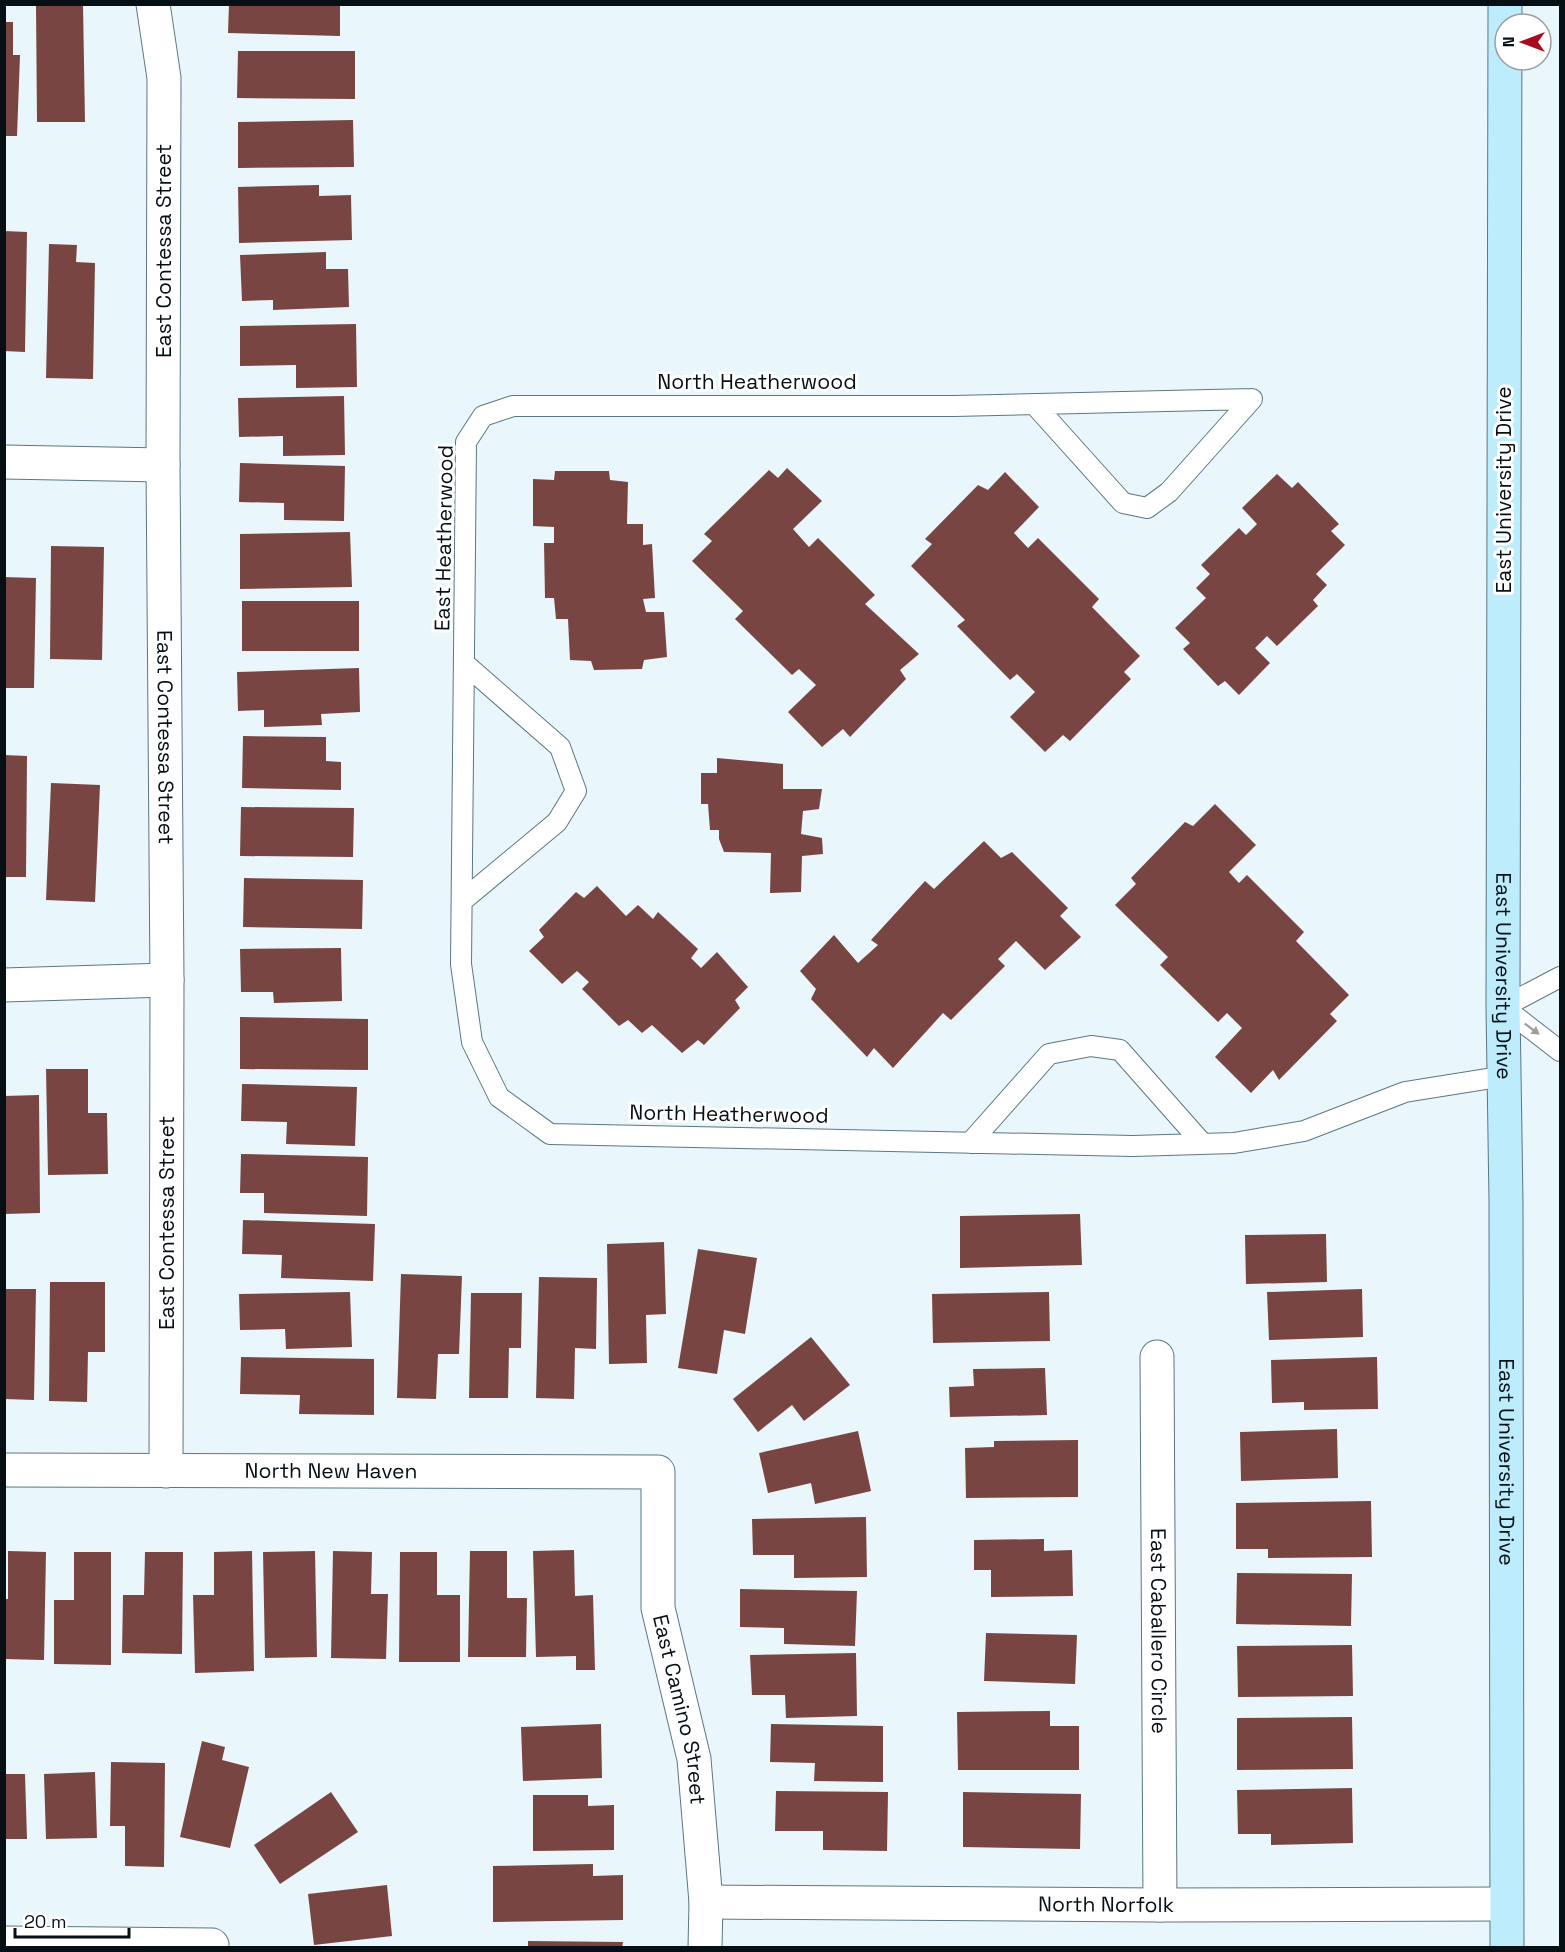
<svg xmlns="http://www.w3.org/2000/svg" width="1565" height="1952" font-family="'Space Grotesk',sans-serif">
	<rect width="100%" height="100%" fill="#e9f6fb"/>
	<path fill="#794542" d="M 36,4 L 83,4 L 85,122 L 37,122 Z
		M 229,4 L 340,4 L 340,36 L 228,33 Z
		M 4,22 L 13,22 L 13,55 L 20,55 L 17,136 L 4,136 Z
		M 238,51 L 355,51 L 355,99 L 237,98 Z
		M 353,120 L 354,167 L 238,168 L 238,122 Z
		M 319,185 L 319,196 L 351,195 L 352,240 L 239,243 L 238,187 Z
		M 4,231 L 27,232 L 25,352 L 4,351 Z
		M 49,244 L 77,245 L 76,262 L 95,263 L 93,379 L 46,378 Z
		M 326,252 L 326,269 L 348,269 L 349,307 L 273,310 L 273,300 L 242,301 L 240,255 Z
		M 356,324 L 357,387 L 296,388 L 296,365 L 240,366 L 240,326 Z
		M 344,396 L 345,455 L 283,456 L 283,436 L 239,437 L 238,398 Z
		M 240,463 L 345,466 L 344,521 L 284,520 L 284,503 L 239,502 Z
		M 787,468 L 822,501 L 793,529 L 809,547 L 818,538 L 875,595 L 865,604 L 919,654 L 900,670 L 906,679 L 850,737 L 843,729 L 822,747 L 788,712 L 816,685 L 799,669 L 792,675 L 735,619 L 743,611 L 692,561 L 712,541 L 704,534 L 769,470 L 778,478 Z
		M 555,471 L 609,471 L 610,480 L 628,482 L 627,524 L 643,524 L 643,545 L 652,544 L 655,598 L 643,599 L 646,612 L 664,612 L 667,657 L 644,660 L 642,669 L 594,670 L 591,661 L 570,660 L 568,619 L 556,619 L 554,598 L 545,598 L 544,543 L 554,543 L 554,527 L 533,526 L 533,479 L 554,480 Z
		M 1005,472 L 1039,507 L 1014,533 L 1028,548 L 1038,538 L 1099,599 L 1092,607 L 1140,656 L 1124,672 L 1131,679 L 1070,741 L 1063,735 L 1045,752 L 1010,717 L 1035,692 L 1017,674 L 1010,680 L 957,626 L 965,620 L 911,566 L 932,544 L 925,539 L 978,485 L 988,490 Z
		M 1277,474 L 1292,488 L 1298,482 L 1339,524 L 1331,531 L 1345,545 L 1316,574 L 1327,585 L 1313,600 L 1318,606 L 1277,646 L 1267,636 L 1255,648 L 1270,663 L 1239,695 L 1225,681 L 1218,686 L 1183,649 L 1190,643 L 1175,628 L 1206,598 L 1196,588 L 1210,574 L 1201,565 L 1239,528 L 1246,535 L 1257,524 L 1242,508 Z
		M 350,532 L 352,587 L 240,589 L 240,534 Z
		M 51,546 L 104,547 L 102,660 L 50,659 Z
		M 4,577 L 36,578 L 34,688 L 4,688 Z
		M 242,601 L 359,601 L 359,651 L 242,651 Z
		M 359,668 L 360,712 L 321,714 L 322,725 L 264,727 L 264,710 L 238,711 L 237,672 Z
		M 243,736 L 326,737 L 326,761 L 341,762 L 341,790 L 242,788 Z
		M 4,755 L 27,756 L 26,877 L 4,877 Z
		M 717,758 L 783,764 L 783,789 L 822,789 L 819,809 L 803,811 L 801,834 L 822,838 L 823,854 L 802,856 L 801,892 L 770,893 L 771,853 L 724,852 L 719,839 L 719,830 L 710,830 L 708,804 L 701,804 L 701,773 L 717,773 Z
		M 51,783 L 100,785 L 95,902 L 46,900 Z
		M 1215,804 L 1256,845 L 1229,872 L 1239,883 L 1247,875 L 1304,932 L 1296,941 L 1349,995 L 1330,1014 L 1337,1021 L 1279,1080 L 1273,1070 L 1251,1093 L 1215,1057 L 1242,1028 L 1227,1013 L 1218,1022 L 1160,965 L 1168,957 L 1115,905 L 1136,884 L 1131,878 L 1185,822 L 1193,826 Z
		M 241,807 L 354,808 L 353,857 L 240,856 Z
		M 984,841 L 1001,858 L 1012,852 L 1068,908 L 1060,916 L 1081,937 L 1045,970 L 1016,941 L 998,959 L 1005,966 L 951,1020 L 943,1013 L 893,1068 L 874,1048 L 867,1057 L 811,999 L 816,989 L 800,971 L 834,935 L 858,963 L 878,945 L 871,940 L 925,881 L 934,889 Z
		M 244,878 L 363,880 L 362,929 L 243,927 Z
		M 597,886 L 626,916 L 638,905 L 653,919 L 658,912 L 698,949 L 691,958 L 701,968 L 717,952 L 748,987 L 735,1000 L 740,1008 L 704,1045 L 698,1040 L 682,1053 L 652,1025 L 642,1033 L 628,1020 L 619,1026 L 582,989 L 589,982 L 577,971 L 562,984 L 529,951 L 544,937 L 539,930 L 576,892 L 584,898 Z
		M 341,948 L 342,1001 L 274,1003 L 273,992 L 241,992 L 240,949 Z
		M 240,1017 L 368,1019 L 368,1070 L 240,1069 Z
		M 46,1069 L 88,1069 L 88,1113 L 107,1113 L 108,1174 L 48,1175 Z
		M 242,1084 L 357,1087 L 355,1146 L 286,1144 L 287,1122 L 241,1121 Z
		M 39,1095 L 40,1213 L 4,1214 L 4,1096 Z
		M 241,1154 L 368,1157 L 367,1216 L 264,1213 L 264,1193 L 240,1193 Z
		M 1080,1214 L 1082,1265 L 960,1268 L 960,1216 Z
		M 243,1220 L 375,1224 L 373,1281 L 281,1278 L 282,1255 L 242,1254 Z
		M 1326,1234 L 1327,1282 L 1246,1284 L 1245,1235 Z
		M 664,1242 L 666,1314 L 646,1315 L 647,1363 L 609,1364 L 607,1244 Z
		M 698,1249 L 757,1258 L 745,1334 L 724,1330 L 717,1374 L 678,1368 Z
		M 401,1274 L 462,1276 L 459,1354 L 438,1354 L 436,1399 L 397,1398 Z
		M 539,1277 L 597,1278 L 596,1349 L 575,1348 L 574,1399 L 536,1398 Z
		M 50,1282 L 105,1282 L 105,1352 L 88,1352 L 87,1402 L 49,1401 Z
		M 4,1289 L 36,1289 L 34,1400 L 4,1399 Z
		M 1362,1289 L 1363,1337 L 1269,1340 L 1267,1292 Z
		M 350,1292 L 352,1347 L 286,1349 L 285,1329 L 240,1330 L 239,1294 Z
		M 1049,1292 L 1050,1341 L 933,1343 L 932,1294 Z
		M 471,1293 L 522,1293 L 521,1348 L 509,1348 L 508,1398 L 469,1398 Z
		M 811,1337 L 850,1385 L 804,1421 L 792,1405 L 758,1432 L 733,1399 Z
		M 241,1357 L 374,1359 L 374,1415 L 299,1414 L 300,1395 L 240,1394 Z
		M 1377,1357 L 1378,1409 L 1304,1410 L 1304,1402 L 1272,1403 L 1271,1360 Z
		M 1045,1368 L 1047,1415 L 950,1417 L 949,1387 L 974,1386 L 973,1369 Z
		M 1337,1429 L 1338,1478 L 1241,1481 L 1240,1432 Z
		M 858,1431 L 871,1491 L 815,1504 L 811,1483 L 768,1493 L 759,1453 Z
		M 1078,1440 L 1078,1497 L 966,1498 L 965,1448 L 994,1447 L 994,1441 Z
		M 1371,1501 L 1372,1557 L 1268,1558 L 1268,1549 L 1236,1549 L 1236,1503 Z
		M 866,1517 L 867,1577 L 794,1578 L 794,1555 L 753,1555 L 752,1519 Z
		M 1044,1539 L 1044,1551 L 1072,1550 L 1073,1596 L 991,1597 L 991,1570 L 974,1570 L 974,1540 Z
		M 574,1550 L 575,1596 L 593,1595 L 595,1670 L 576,1670 L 576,1656 L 536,1657 L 533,1551 Z
		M 8,1551 L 46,1552 L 44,1660 L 4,1659 L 4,1599 L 8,1599 Z
		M 252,1551 L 254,1671 L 195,1673 L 193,1595 L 214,1595 L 214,1552 Z
		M 315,1551 L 317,1657 L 265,1658 L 263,1552 Z
		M 333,1551 L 372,1552 L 371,1594 L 388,1594 L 386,1659 L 331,1658 Z
		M 470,1551 L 507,1551 L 507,1598 L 527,1598 L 526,1657 L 468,1657 Z
		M 74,1552 L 111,1552 L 111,1665 L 54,1664 L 54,1600 L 74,1600 Z
		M 145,1552 L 183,1552 L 182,1654 L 122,1653 L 123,1595 L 144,1595 Z
		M 400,1552 L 437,1552 L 437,1595 L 460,1595 L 460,1662 L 399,1662 Z
		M 1237,1573 L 1352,1574 L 1351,1626 L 1236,1624 Z
		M 740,1589 L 857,1591 L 855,1646 L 784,1644 L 784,1628 L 740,1627 Z
		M 986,1633 L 1077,1635 L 1075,1684 L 984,1681 Z
		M 1352,1645 L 1353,1696 L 1238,1697 L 1237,1646 Z
		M 856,1653 L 857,1716 L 786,1718 L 785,1695 L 752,1695 L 750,1655 Z
		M 1050,1711 L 1050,1726 L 1079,1726 L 1079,1770 L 958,1770 L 957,1712 Z
		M 1352,1717 L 1353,1769 L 1237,1770 L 1237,1718 Z
		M 601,1724 L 602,1778 L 523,1781 L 521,1727 Z
		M 771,1724 L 883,1726 L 883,1782 L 814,1781 L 815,1763 L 770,1762 Z
		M 202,1741 L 225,1747 L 222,1760 L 249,1767 L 230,1848 L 180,1837 Z
		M 111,1762 L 165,1763 L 164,1867 L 125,1866 L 125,1826 L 110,1826 Z
		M 95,1772 L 97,1838 L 46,1839 L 44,1774 Z
		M 4,1774 L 25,1774 L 27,1839 L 4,1839 Z
		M 1352,1788 L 1353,1843 L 1271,1845 L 1271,1834 L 1238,1834 L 1237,1790 Z
		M 776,1791 L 888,1792 L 887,1851 L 823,1850 L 823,1831 L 775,1831 Z
		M 331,1792 L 358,1832 L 280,1884 L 254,1845 Z
		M 963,1792 L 1081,1794 L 1080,1849 L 963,1847 Z
		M 533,1795 L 588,1795 L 588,1806 L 614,1805 L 614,1850 L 533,1851 Z
		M 593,1864 L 593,1876 L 623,1875 L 623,1920 L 493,1922 L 493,1866 Z
		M 387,1885 L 392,1936 L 314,1945 L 308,1894 Z
		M 528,1941 L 623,1942 L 622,1948 L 528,1948 Z"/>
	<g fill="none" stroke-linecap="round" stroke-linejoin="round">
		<defs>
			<path id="lane" d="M 1252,399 L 954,406 L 513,406 L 483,416 L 466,442 L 461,964 L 472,1042 L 499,1097 L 550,1134 L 1133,1146 L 1234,1143 L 1304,1131 L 1405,1092 L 1505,1076
				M 1034,404 L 1123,503 L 1147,508 L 1169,492 L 1252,399
				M 462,901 L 557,822 L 576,791 L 560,747 L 465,664
				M 1560,977 L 1503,1007 L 1560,1051
				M 970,1143 L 1049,1054 L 1091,1046 L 1120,1050 L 1203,1144"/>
			<g id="street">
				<path id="s1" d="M 153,4 L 164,78 L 163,465 L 167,980 L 166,1471"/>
				<path d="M 4,462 L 163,465"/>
				<path d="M 4,985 L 167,980"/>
				<path id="s2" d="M 1157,1357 L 1160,1905"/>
				<path id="s3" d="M 4,1470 L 658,1472 L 658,1608 L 694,1759 L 706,1902 L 705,1948"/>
				<path id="s4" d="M 706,1902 L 1160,1905 L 1506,1904"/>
				<path d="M 4,1943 L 212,1945 L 212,1948"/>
			</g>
			<g id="secondary">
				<path id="s5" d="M 1505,4 L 1503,1007 L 1506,1202 L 1507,1948"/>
			</g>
		</defs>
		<use href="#lane" stroke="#5b7783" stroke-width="22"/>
		<use href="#street" stroke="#5b7783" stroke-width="35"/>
		<use href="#secondary" stroke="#5b7783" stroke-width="35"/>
		<use href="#lane" stroke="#fff" stroke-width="20"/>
		<use href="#street" stroke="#fff" stroke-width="33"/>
		<use href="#secondary" stroke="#bdecfc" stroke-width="33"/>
	</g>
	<defs><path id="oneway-solid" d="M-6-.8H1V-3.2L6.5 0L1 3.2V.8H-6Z" transform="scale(1.5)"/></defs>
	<use fill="#9b9fa1" href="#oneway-solid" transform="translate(1532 1029) rotate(37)"/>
	<g text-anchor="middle" stroke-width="6" stroke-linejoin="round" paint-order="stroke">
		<g font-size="21" fill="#050f14" stroke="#fff">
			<text transform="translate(164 251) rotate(-90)" y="7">East Contessa Street</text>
			<text x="757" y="389">North Heatherwood</text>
			<text transform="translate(1504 490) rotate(-90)" y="7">East University Drive</text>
			<text transform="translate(444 538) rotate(-89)" y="7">East Heatherwood</text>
			<text dy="7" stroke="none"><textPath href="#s1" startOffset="734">East Contessa Street</textPath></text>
			<text dy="7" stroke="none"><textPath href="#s5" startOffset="972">East University Drive</textPath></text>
			<text transform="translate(729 1114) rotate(1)" y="7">North Heatherwood</text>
			<text transform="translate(167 1223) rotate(-90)" y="7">East Contessa Street</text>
			<text dy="7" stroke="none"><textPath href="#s5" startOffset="1458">East University Drive</textPath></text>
			<text dy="7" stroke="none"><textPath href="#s3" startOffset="327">North New Haven</textPath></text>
			<text dy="7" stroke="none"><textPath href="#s2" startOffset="274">East Caballero Circle</textPath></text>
			<text dy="7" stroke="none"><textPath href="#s3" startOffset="894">East Camino Street</textPath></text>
			<text dy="7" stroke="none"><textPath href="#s4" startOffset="400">North Norfolk</textPath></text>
		</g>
	</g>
	<rect width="1565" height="1952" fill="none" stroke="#050f14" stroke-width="12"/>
	<g transform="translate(1523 42) rotate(270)"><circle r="28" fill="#ffffff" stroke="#9b9fa1" stroke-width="1.5"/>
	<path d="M0-4.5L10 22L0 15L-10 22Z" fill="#a50d1f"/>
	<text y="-9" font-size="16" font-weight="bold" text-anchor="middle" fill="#050f14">N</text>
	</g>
	<path d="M15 1928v9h114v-9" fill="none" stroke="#050f14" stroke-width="3"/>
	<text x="24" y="1928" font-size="18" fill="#050f14" stroke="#ffffff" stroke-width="4.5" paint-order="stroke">20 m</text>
</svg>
